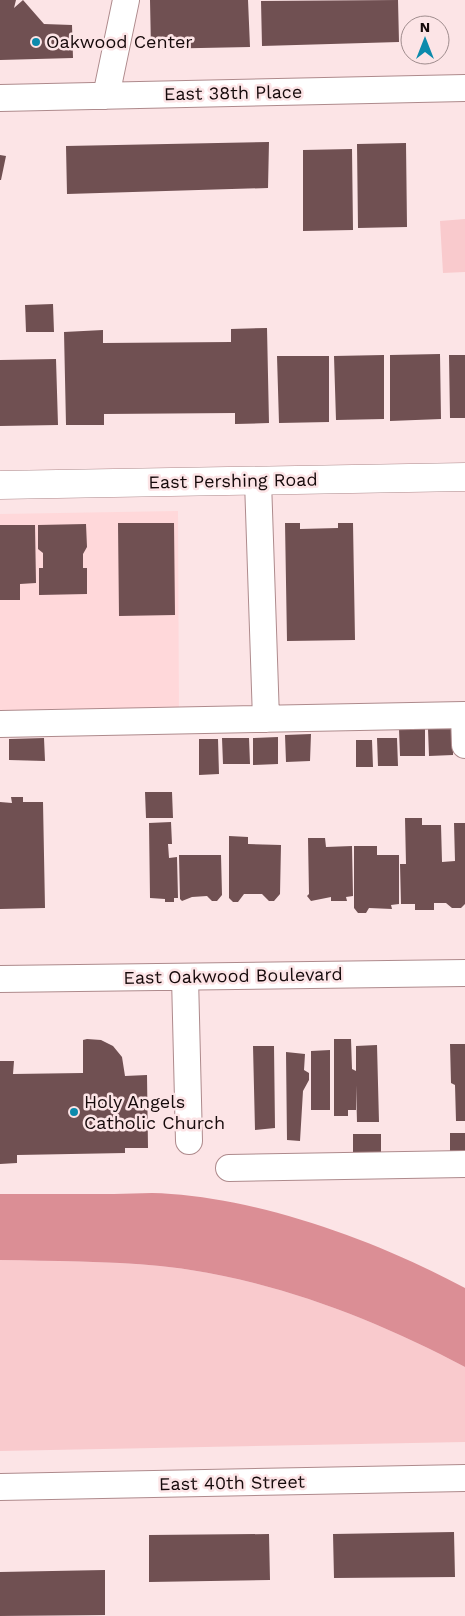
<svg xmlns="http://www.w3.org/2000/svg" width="465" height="1616" font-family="'Work Sans',sans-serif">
	<rect width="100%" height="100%" fill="#fce4e6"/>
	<path fill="#ffd8da" d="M 178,511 L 179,720 L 0,724 L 0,514 Z"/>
	<path fill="#f9cacd" d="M 465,219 L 465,272 L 443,273 L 440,221 Z
		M 0,1260 C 53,1261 107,1261 160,1266 C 266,1277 371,1317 465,1367 L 465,1442 L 0,1451 Z"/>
	<path fill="#db8e95" d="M 0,1194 C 38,1194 76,1194 114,1194 C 133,1194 152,1192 171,1194 C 268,1201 379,1242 465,1288 L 465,1367 C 371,1317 266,1277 160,1266 C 107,1261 53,1261 0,1260 Z"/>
	<path fill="#705052" d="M 0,0 L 16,0 L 14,8 L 23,0 L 44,24 L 72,25 L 73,58 L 0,60 Z
		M 150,0 L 248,0 L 250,47 L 151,49 Z
		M 398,0 L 399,42 L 262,46 L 261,1 Z
		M 269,142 L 268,188 L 67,194 L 66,146 Z
		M 406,143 L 407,227 L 358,228 L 357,144 Z
		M 352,149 L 353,230 L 303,231 L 303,150 Z
		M 0,155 L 6,156 L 1,180 L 0,180 Z
		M 53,304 L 54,332 L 26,332 L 25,305 Z
		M 267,328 L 269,423 L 235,424 L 235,413 L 104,414 L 104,425 L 66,425 L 64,332 L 103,330 L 103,343 L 231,342 L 231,329 Z
		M 440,354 L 441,419 L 390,421 L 390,355 Z
		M 384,355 L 384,419 L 336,420 L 334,356 Z
		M 449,355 L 465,355 L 465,418 L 450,418 Z
		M 277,356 L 329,356 L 329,422 L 279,423 Z
		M 56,359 L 58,425 L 0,426 L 0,360 Z
		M 118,523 L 174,523 L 175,615 L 119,616 Z
		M 285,523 L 300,523 L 300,529 L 338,528 L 338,523 L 353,523 L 355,640 L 287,641 Z
		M 86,524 L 87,547 L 83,554 L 83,568 L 87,568 L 87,594 L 39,595 L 39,568 L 43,568 L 43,553 L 38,549 L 38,525 Z
		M 0,525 L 35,525 L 36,583 L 20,584 L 20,600 L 0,600 Z
		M 453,728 L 453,755 L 429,756 L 428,729 Z
		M 399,729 L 425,729 L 425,756 L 400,756 Z
		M 311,734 L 310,761 L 286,762 L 285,735 Z
		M 278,737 L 278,764 L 253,765 L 253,738 Z
		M 44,738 L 45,761 L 9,760 L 9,739 Z
		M 222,738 L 249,738 L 250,764 L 223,764 Z
		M 377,738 L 397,738 L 398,766 L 378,766 Z
		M 199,739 L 218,739 L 219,774 L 199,775 Z
		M 356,740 L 372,740 L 373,767 L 356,767 Z
		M 145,792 L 172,792 L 173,818 L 146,818 Z
		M 11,797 L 23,797 L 23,802 L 43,802 L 45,908 L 0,909 L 0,802 L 12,803 Z
		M 405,818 L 422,818 L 422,825 L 441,825 L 442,862 L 455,861 L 454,823 L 465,823 L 465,904 L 461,908 L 452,908 L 446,903 L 434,903 L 434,910 L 415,910 L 415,904 L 401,904 L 400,864 L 406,864 Z
		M 171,822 L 172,844 L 168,844 L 169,858 L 177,857 L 178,898 L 174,898 L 174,902 L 165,902 L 165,899 L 150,898 L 149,823 Z
		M 229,836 L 248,837 L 248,844 L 281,845 L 280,894 L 274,901 L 269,901 L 262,894 L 244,894 L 238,902 L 233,902 L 229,898 Z
		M 308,838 L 325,838 L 326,847 L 352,846 L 353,896 L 346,897 L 347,901 L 331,901 L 331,897 L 311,901 L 307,896 L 309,894 Z
		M 354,846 L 377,846 L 377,855 L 399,855 L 399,904 L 391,905 L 392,909 L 369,908 L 366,913 L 358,913 L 354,908 Z
		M 179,855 L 221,855 L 222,895 L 217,901 L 212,901 L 207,896 L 192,897 L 182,901 L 180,899 Z
		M 87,1039 L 101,1040 L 113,1046 L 122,1057 L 125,1076 L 147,1075 L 148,1148 L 125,1148 L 125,1153 L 17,1155 L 17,1163 L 0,1164 L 0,1061 L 14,1061 L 13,1074 L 83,1073 L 83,1040 Z
		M 334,1039 L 351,1039 L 352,1069 L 356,1071 L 356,1046 L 377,1045 L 379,1122 L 357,1122 L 356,1085 L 356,1110 L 348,1110 L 348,1116 L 334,1116 Z
		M 450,1044 L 465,1044 L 465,1121 L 456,1121 L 455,1085 L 451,1083 Z
		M 253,1046 L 274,1046 L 275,1128 L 255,1130 Z
		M 330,1050 L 330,1110 L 311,1110 L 311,1051 Z
		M 286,1052 L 305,1054 L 304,1070 L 309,1073 L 309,1080 L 303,1091 L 300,1141 L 287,1140 Z
		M 450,1133 L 465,1133 L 465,1156 L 450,1157 Z
		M 353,1134 L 381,1134 L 381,1157 L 353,1158 Z
		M 454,1532 L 455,1577 L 334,1578 L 333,1534 Z
		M 269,1534 L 270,1580 L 149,1582 L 149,1535 Z
		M 105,1570 L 105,1615 L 0,1616 L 0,1572 Z"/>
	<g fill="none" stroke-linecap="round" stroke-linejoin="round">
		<defs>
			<path id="minor" d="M 106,96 L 126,0
				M 0,98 L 465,88
				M 258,481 L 266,719
				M 0,724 L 464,715 L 465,745
				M 185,977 L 189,1141
				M 0,979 L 465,973
				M 229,1168 L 465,1164
				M 0,1487 L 465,1478"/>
			<path id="major" d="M 0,485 L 465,477"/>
		</defs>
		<use href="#minor" stroke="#ae8a8c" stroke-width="28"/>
		<use href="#major" stroke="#ae8a8c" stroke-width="29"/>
		<use href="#minor" stroke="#fff" stroke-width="26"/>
		<use href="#major" stroke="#fff" stroke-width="28"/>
	</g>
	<g fill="#0c8aac" stroke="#fce4e6" stroke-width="2">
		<circle cx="36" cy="42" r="5"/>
		<circle cx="74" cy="1112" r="5"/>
	</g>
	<g text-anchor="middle" stroke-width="5" stroke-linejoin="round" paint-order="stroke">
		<g font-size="18" fill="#160a0b" stroke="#fce4e6" text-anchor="start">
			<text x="46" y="48">Oakwood Center</text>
			<text x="84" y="1108">Holy Angels<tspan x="84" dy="21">Catholic Church</tspan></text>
		</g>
		<g font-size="18" fill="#160a0b" stroke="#fce4e6">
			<text transform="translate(233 93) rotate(-1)" y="6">East 38th Place</text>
			<text transform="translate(233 481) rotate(-1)" y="6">East Pershing Road</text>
			<text transform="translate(233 976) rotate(-1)" y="6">East Oakwood Boulevard</text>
			<text transform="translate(232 1483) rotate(-1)" y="6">East 40th Street</text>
		</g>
	</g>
	<g transform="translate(425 40)"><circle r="24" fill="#fce4e6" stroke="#a08d8e"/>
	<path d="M0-4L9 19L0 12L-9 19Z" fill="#0c8aac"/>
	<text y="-8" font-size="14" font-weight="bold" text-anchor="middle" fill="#160a0b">N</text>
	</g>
</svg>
